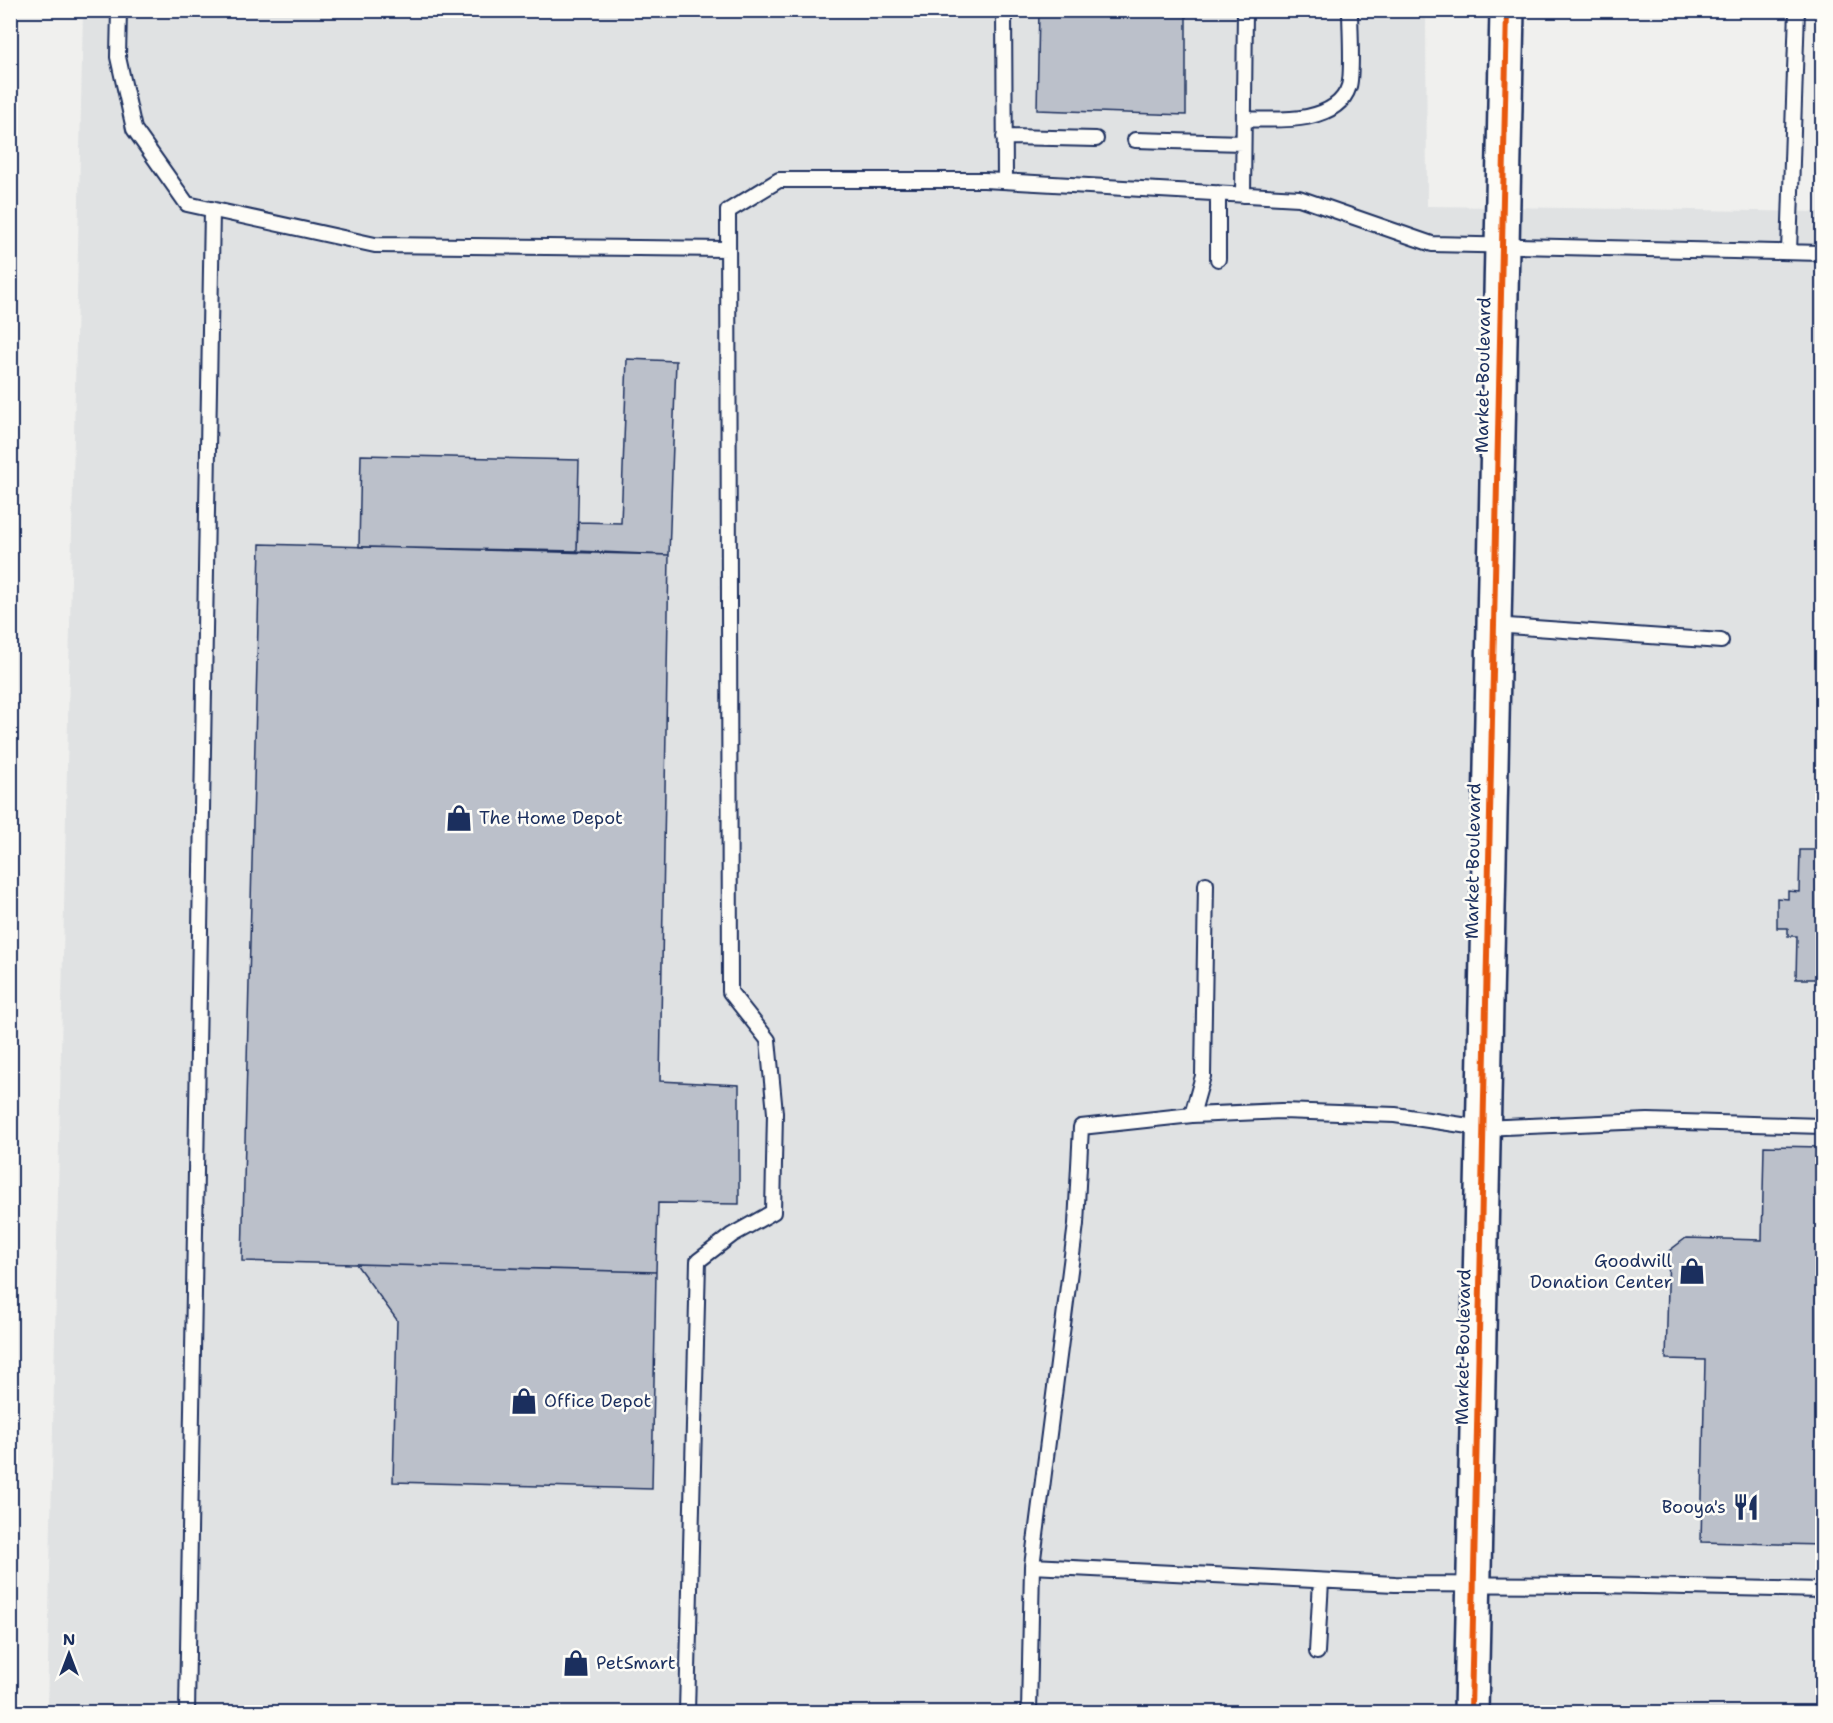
<svg xmlns="http://www.w3.org/2000/svg" width="1833" height="1723" font-family="'Shantell Sans',sans-serif">
	<rect width="100%" height="100%" fill="#f0f0ee"/>
	<filter id="ink" filterUnits="userSpaceOnUse"><feTurbulence type="fractalNoise" baseFrequency=".0167" numOctaves="2"/><feDisplacementMap in="SourceGraphic" scale="12" xChannelSelector="R" yChannelSelector="G"/><feConvolveMatrix kernelMatrix="1 2 1 2 8 2 1 2 1" color-interpolation-filters="sRGB"/></filter>
	<g filter="url(#ink)">
		<path fill="#e0e2e3" d="M 83,11 L 1426,11 L 1427,206 L 1822,212 L 1822,1712 L 47,1712 Z"/>
		<path fill="#bbc0ca" stroke="#1b2f5e" stroke-width="1.5" d="M 1039,10 L 1186,10 L 1186,115 L 1037,110 Z
			M 627,359 L 676,361 L 669,555 L 577,551 L 578,522 L 621,523 Z
			M 361,455 L 579,460 L 577,551 L 359,547 Z
			M 260,544 L 669,555 L 660,1081 L 739,1085 L 739,1204 L 658,1203 L 656,1272 L 242,1261 Z
			M 1800,850 L 1822,850 L 1822,979 L 1796,979 L 1797,936 L 1788,936 L 1788,928 L 1777,928 L 1777,898 L 1788,899 L 1788,891 L 1799,892 Z
			M 1764,1146 L 1822,1147 L 1822,1545 L 1701,1542 L 1705,1360 L 1666,1359 L 1669,1251 L 1686,1238 L 1762,1240 Z
			M 356,1264 L 656,1272 L 652,1489 L 393,1482 L 397,1320 Z"/>
		<g fill="none" stroke-linecap="round" stroke-linejoin="round">
			<defs>
				<path id="service" d="M 119,10 L 118,57 L 134,129 L 187,204 L 375,245 L 728,249
					M 1004,10 L 1005,181
					M 1244,119 C 1275,120 1337,125 1349,86 C 1353,73 1350,27 1350,10
					M 1004,137 L 1096,139
					M 1135,140 L 1243,143
					M 1218,193 L 1218,259
					M 1243,195 L 1245,10
					M 1789,252 L 1797,10
					M 1493,625 L 1721,641
					M 1192,1115 L 1203,1076 L 1206,884
					M 1032,1566 L 1395,1584 L 1598,1585 L 1822,1590
					M 1317,1652 L 1321,1581
					M 187,1712 L 212,209
					M 687,1712 L 698,1261 L 732,1235 L 773,1212 L 775,1113 L 768,1040 L 730,992 L 728,211 L 779,180 L 984,180 L 1299,198 L 1432,244 L 1822,253
					M 1029,1712 L 1032,1566 L 1076,1224 L 1081,1127 L 1192,1115 L 1282,1111 L 1395,1115 L 1482,1128 L 1648,1121 L 1822,1126"/>
				<path id="tertiary" d="M 1471,1712 L 1507,10"/>
			</defs>
			<use href="#service" stroke="#1b2f5e" stroke-width="18"/>
			<use href="#tertiary" stroke="#1b2f5e" stroke-width="38"/>
			<use href="#service" stroke="#fdfcf7" stroke-width="14"/>
			<use href="#tertiary" stroke="#fdfcf7" stroke-width="33"/>
			<defs>
				<path id="cycleway" d="M 1471,1712 L 1507,10"/>
			</defs>
			<use href="#cycleway" stroke="#fdfcf7" stroke-width="10"/>
			<use href="#cycleway" stroke="#e8590c" stroke-width="6"/>
		</g>
	</g>
	<defs>
		<symbol id="shop-bare" viewBox="-9 -9 18 18"><path d="M-5-2.5h2.3a2.7 3.5 0 0 1 5.4 0H5L5.5 6h-11ZM-1.5-2.5h3a1.5 2.3 0 0 0-3 0Z" fill="#1b2f5e" stroke="#fdfcf7" stroke-width="2.5" paint-order="stroke"/></symbol>
		<symbol id="restaurant-bare" viewBox="-9 -9 18 18"><path d="M-5-6h1v4h1v-4h1v4h1v-4h1v5L-1.5 .5V6h-2V.5L-5-1ZM5-6V6H3V1.5H1.5Q1.5-4 5-6Z" fill="#1b2f5e" stroke="#fdfcf7" stroke-width="2.5" paint-order="stroke"/></symbol>
	</defs>
	<g fill-rule="evenodd">
		<use href="#shop-bare" x="440" y="799" width="38" height="38"/>
		<use href="#shop-bare" x="1673" y="1252" width="38" height="38"/>
		<use href="#shop-bare" x="505" y="1382" width="38" height="38"/>
		<use href="#restaurant-bare" x="1727" y="1488" width="38" height="38"/>
		<use href="#shop-bare" x="557" y="1644" width="38" height="38"/>
	</g>
	<g text-anchor="middle" stroke-width="5" stroke-linejoin="round" paint-order="stroke">
		<g font-size="18" fill="#1b2f5e" stroke="#fdfcf7">
			<text transform="translate(1483 375) rotate(-89)" y="6">Market Boulevard</text>
			<text transform="translate(1473 861) rotate(-89)" y="6">Market Boulevard</text>
			<text transform="translate(1463 1347) rotate(-89)" y="6">Market Boulevard</text>
		</g>
		<g font-size="18" fill="#1b2f5e" stroke="#fdfcf7" text-anchor="start">
			<text x="479" y="824">The Home Depot</text>
			<text x="1672" y="1267" text-anchor="end">Goodwill<tspan x="1672" dy="21">Donation Center</tspan></text>
			<text x="544" y="1407">Office Depot</text>
			<text x="1726" y="1513" text-anchor="end">Booya's</text>
			<text x="596" y="1669">PetSmart</text>
		</g>
	</g>
	<rect width="1833" height="1723" fill="none" stroke="#fdfcf7" stroke-width="36"/>
	<rect x="18" y="18" width="1797" height="1687" fill="none" stroke="#1b2f5e" stroke-width="2" filter="url(#ink)"/>
	<g transform="translate(69 1654)" stroke="#fdfcf7" stroke-width="4.5" paint-order="stroke">
	<path d="M0-4.5L10 22L0 15L-10 22Z" fill="#1b2f5e"/>
	<text y="-9" font-size="16" font-weight="bold" text-anchor="middle" fill="#1b2f5e">N</text>
	</g>
</svg>
